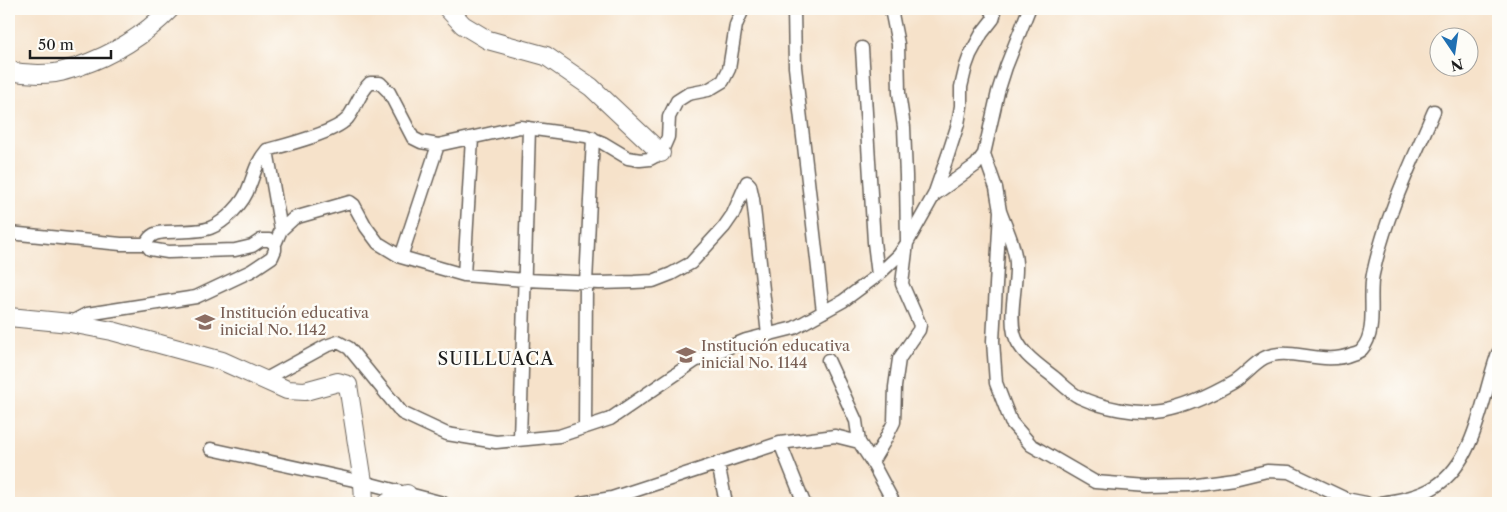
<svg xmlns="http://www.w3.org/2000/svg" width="1507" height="512" font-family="'Libre Caslon Text',serif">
	<rect width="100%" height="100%" fill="#fdfcf7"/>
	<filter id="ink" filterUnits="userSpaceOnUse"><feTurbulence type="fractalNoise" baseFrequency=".02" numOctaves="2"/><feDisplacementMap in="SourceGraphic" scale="10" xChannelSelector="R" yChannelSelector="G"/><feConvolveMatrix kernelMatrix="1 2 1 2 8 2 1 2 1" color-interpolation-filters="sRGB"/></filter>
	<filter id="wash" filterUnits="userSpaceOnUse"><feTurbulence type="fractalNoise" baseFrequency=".0096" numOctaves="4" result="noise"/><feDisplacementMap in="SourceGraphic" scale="20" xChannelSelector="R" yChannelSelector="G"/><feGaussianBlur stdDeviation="1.12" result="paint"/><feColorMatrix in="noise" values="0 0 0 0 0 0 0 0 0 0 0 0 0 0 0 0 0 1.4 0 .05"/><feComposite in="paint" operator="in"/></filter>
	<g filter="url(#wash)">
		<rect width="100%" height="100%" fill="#f6e2ca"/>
	</g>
	<g filter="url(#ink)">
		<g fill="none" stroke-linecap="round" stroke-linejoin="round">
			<defs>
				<path id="street" d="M 794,9 L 795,67 L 823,312
					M 862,48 L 874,242 L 878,275
					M 267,150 L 281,230
					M 984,154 L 996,188 L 1000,211 L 993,341 L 996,383 L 1011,422 L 1031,445 L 1095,482 L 1148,486 L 1189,485 L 1234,479 L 1267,471 L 1289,472 L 1346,499 L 1366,503
					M 934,195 L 976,165 L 984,154 L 998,92 L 1006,67 L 1029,9
					M 1000,211 C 1006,228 1015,245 1016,263 C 1017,286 1009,311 1014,333 C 1019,353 1040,366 1055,378 C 1062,384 1071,393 1079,397 C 1103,408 1136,415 1162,411 C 1187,407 1213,394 1234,382 C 1245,375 1253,364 1264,358 C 1289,345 1322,367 1352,354 C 1355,353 1360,352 1362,349 C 1378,331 1368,296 1373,274 C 1385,217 1411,164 1434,111
					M 9,233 L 121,244 L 146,244
					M 275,244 L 281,230 L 294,218 L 350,202 L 354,205 L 366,227 L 378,243 L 401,257 L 464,275 L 525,280 L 600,283 L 634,282 L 653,281 L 671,274 L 691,263 L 724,227 L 733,214 L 747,182 L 750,185 L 753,199 L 768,335
					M 401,257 L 438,145
					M 464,275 L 472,138
					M 70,323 L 87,314 L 196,297 L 251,271 L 272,257 L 275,250 L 275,244 L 269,240 L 261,240 L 252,246 L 235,250 L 168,252 L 150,249 L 146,244 C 148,240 149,237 153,235 C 162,229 195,234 210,228 C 225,222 244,203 249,187 C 255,172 256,163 267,150 C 286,145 334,133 347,119 C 356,108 359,93 370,83 L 380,83 L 389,92 L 413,138 L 421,142 L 438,145 L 520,127 L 586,136 L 603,143 L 628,158 L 640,160 L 650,159 L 661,153 L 668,137 L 669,117 L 677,101 L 688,94 L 708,90 L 723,81 L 729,69 L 736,25 L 743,9
					M 828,360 L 856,421 L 859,442
					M 264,380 L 326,346 L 338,342 L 349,348 L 402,413 L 447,434 L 496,442 L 559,436 L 610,419 L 695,361 L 746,340 L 794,328 L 843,301 L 878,275 L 899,255 L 907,243 L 934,195 L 948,155 L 958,124 L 961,106 L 961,87 L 966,66 L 970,55 L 982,33 L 993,19 L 994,16 L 991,9
					M 585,427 L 586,283 L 593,138
					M 520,439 L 529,128
					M 780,443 L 804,503
					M 211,449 L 363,482 L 443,503
					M 872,462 L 884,442 L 894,422 L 895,387 L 899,359 L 919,330 L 920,325 L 902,284 L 907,243 L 906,176 L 904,127 L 899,93 L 898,44 L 891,9
					M 718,463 L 726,503
					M 581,503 L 612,498 L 780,443 L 835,436 L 859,442 L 872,462 L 894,503
					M 1381,503 C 1399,500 1419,497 1436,486 C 1477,459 1482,396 1498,353"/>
				<path id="secondary" d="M 448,9 L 463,25 L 488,40 L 546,56 L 591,87 L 661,153
					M 9,71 C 24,74 39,75 55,73 C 62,72 70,69 77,67 C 113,55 144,36 170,9
					M 9,317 L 70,323 L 112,331 L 222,361 L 287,390 L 305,391 L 338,382 L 348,385 L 363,482 L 364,503
					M 387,503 L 407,494"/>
			</defs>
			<use href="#street" stroke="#686159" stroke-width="15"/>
			<use href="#secondary" stroke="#686159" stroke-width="20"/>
			<use href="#street" stroke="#fff" stroke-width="12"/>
			<use href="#secondary" stroke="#fff" stroke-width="18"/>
		</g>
	</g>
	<defs>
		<symbol id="school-bare" viewBox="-9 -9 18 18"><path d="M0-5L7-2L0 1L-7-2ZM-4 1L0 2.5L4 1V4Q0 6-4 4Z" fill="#8d6e63" stroke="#fdfcf7" stroke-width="2.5" paint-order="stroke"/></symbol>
	</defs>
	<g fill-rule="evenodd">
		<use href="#school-bare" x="191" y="308" width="28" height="28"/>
		<use href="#school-bare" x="672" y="341" width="28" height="28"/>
	</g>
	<g text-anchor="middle" stroke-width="5" stroke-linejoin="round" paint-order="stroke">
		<g font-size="15" fill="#785e54" stroke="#fdfcf7" text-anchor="start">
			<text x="220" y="318">Institución educativa<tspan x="220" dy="17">inicial No. 1142</tspan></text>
			<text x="701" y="351">Institución educativa<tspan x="701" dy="17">inicial No. 1144</tspan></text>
		</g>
		<g font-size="18" letter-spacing="1" fill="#1c1c1c" stroke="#fdfcf7">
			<text x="496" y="365">SUILLUACA</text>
		</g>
	</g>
	<rect width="1507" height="512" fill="none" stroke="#fdfcf7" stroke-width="30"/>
	<g transform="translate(1454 52) rotate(167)"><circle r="24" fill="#fdfcf7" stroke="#a3a29f"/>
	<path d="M0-4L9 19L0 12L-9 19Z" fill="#1f6fb2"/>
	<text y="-8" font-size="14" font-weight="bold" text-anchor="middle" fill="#1c1c1c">N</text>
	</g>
	<path d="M30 50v8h81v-8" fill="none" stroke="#1c1c1c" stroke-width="2.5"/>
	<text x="38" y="50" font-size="15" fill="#1c1c1c" stroke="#fdfcf7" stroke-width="4" paint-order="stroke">50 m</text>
</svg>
